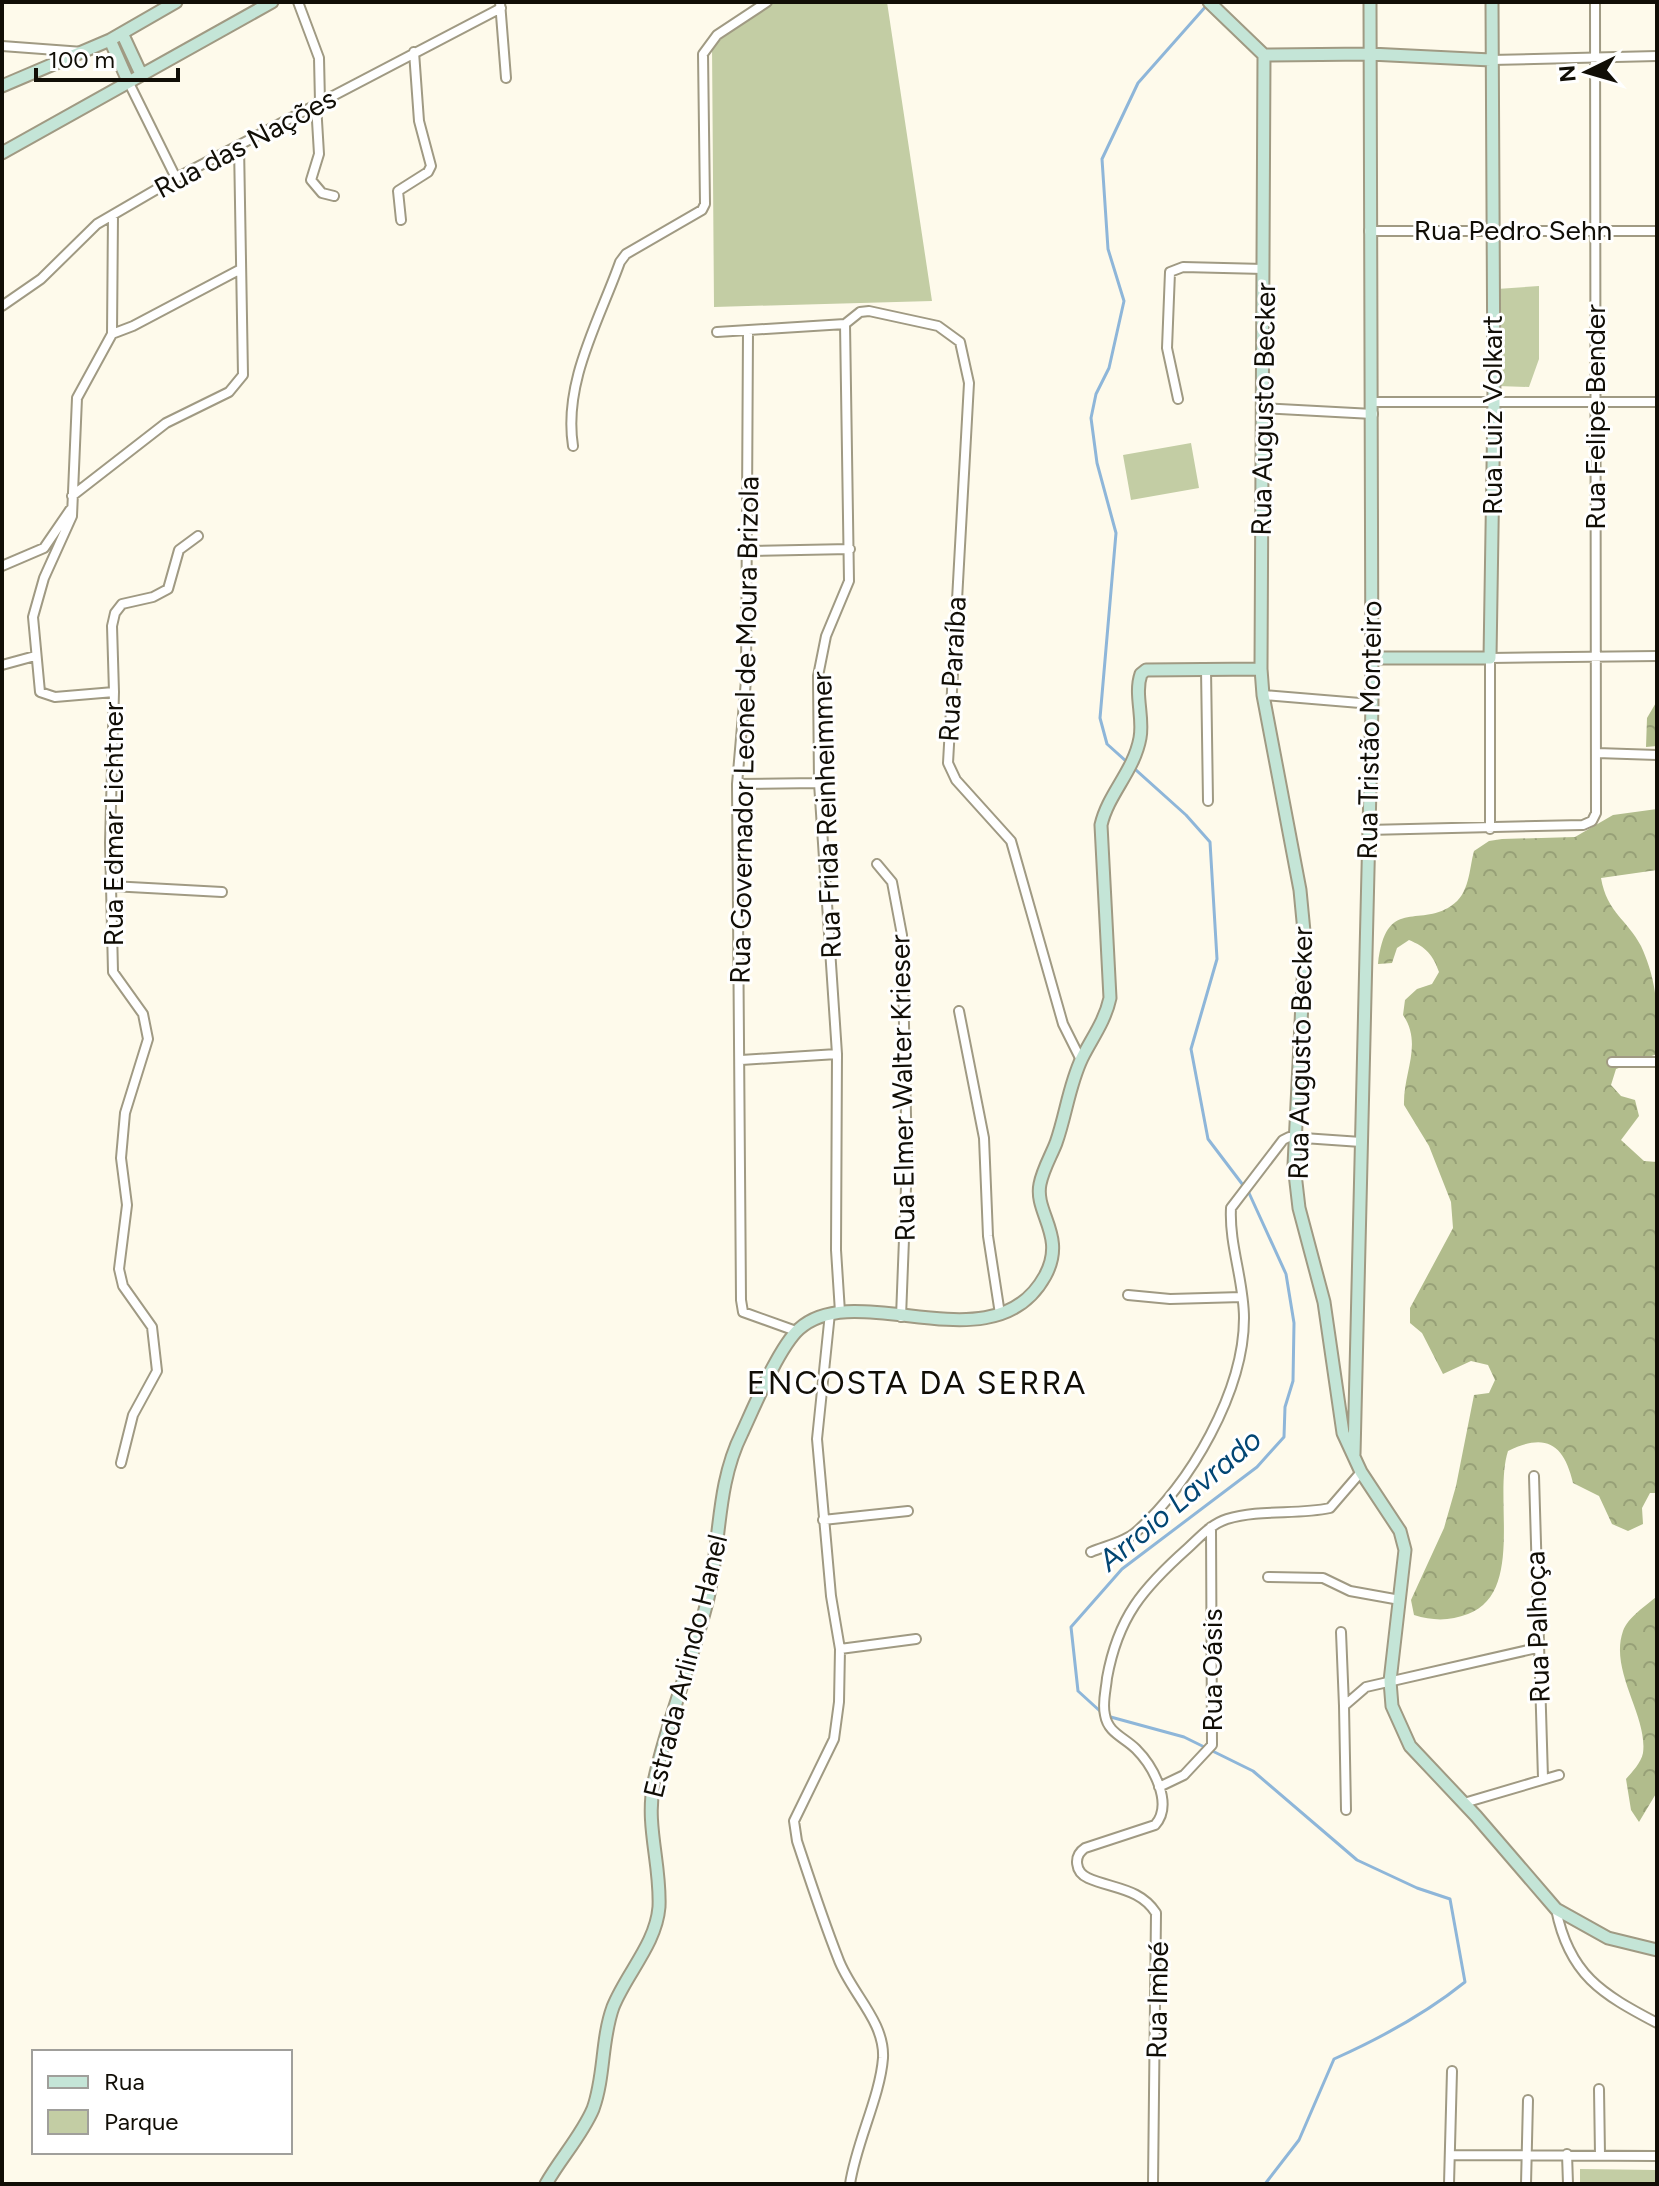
<svg xmlns="http://www.w3.org/2000/svg" width="1659" height="2186" font-family="Figtree,sans-serif">
	<defs>
		<pattern id="forest-crowns" width="20" height="18" patternUnits="userSpaceOnUse" patternTransform="scale(2)"><rect width="20" height="18" fill="#b1bc8c"/><path d="M2 6a3 3 0 1 1 6 0M12 15a3 3 0 1 1 6 0" fill="none" stroke="#97a077"/></pattern>
	</defs>
	<rect width="100%" height="100%" fill="#fefaeb"/>
	<path fill="#c3cda4" d="M 769,2 L 887,2 L 932,301 L 714,307 L 712,46 Z
		M 1539,286 L 1539,359 L 1529,387 L 1498,386 L 1497,289 Z
		M 1191,443 L 1199,488 L 1131,500 L 1123,455 Z
		M 1580,2169 L 1657,2170 L 1657,2184 L 1580,2184 Z"/>
	<path fill="url(#forest-crowns)" d="M 1657,701 L 1657,746 L 1646,747 L 1647,718 Z
		M 1657,809 L 1657,870 L 1601,878 C 1607,913 1627,919 1641,946 C 1659,986 1657,1010 1657,1054 L 1616,1069 L 1611,1085 L 1621,1096 L 1635,1100 L 1639,1116 L 1621,1140 L 1644,1161 L 1657,1162 L 1657,1493 L 1650,1493 L 1642,1508 L 1643,1524 L 1628,1531 L 1612,1524 L 1599,1496 L 1573,1483 C 1564,1445 1547,1432 1508,1451 C 1493,1497 1525,1593 1468,1614 C 1450,1621 1433,1621 1414,1615 L 1411,1600 L 1444,1528 L 1456,1486 L 1474,1395 L 1489,1393 L 1495,1380 L 1488,1365 L 1471,1361 L 1443,1374 L 1422,1333 L 1410,1323 L 1410,1308 L 1453,1228 L 1451,1202 L 1429,1146 L 1404,1105 C 1403,1073 1423,1044 1403,1015 L 1405,1000 L 1417,989 L 1432,984 L 1439,972 C 1433,955 1426,947 1409,940 L 1397,948 L 1392,963 L 1378,964 C 1386,896 1418,928 1451,906 C 1470,894 1469,869 1474,851 L 1489,841 L 1502,839 L 1575,837 L 1613,815 Z
		M 1657,1596 L 1657,1792 L 1639,1822 L 1631,1810 L 1626,1779 C 1632,1772 1641,1763 1643,1753 C 1648,1716 1609,1671 1623,1631 C 1628,1617 1646,1606 1657,1596 Z"/>
	<g fill="none" stroke-linecap="round" stroke-linejoin="round">
		<path stroke="#8eb6d9" stroke-width="3" d="M 1101,1712 L 1078,1691 L 1071,1627 L 1122,1569 L 1257,1467 L 1284,1437 L 1285,1407 L 1293,1381 L 1294,1323 L 1286,1274 L 1249,1193 L 1208,1139 L 1191,1049 L 1217,959 L 1210,842 L 1186,815 L 1107,744 L 1100,718 L 1116,533 L 1097,463 L 1091,418 L 1096,394 L 1109,368 L 1124,301 L 1108,249 L 1102,159 L 1138,83 L 1207,5
			M 1107,1716 L 1184,1737 L 1253,1771 L 1357,1860 L 1417,1888 L 1450,1899 L 1465,1982 C 1424,2015 1381,2038 1334,2059 L 1299,2140 L 1265,2184"/>
		<defs>
			<path id="street" d="M 298,2 L 319,58 L 320,102
				M 500,2 L 506,78
				M 2,46 L 83,52
				M 1491,60 L 1657,56
				M 128,81 L 176,178
				M 316,104 L 319,154 L 311,180 L 322,193 L 334,196
				M 113,215 L 112,334 L 77,398 L 72,516 L 44,578 L 33,617 L 40,692 L 55,697 L 114,692
				M 401,220 L 398,191 L 428,172 L 431,166 L 419,121 L 414,52
				M 1369,231 L 1657,231
				M 2,306 L 41,279 L 97,224 L 176,178 L 501,8
				M 717,332 L 845,324 L 860,312 L 869,311 L 938,326 L 960,342 L 969,383 L 948,763 L 956,780 L 1011,841 L 1063,1024 L 1081,1060
				M 748,332 L 746,680 L 737,784 L 741,1300 L 743,1312 L 796,1331
				M 112,334 L 133,326 L 239,270
				M 1178,399 L 1167,348 L 1170,272 L 1183,267 L 1264,269
				M 1374,402 L 1657,402
				M 1261,408 L 1373,414
				M 573,446 C 563,382 599,321 620,262 L 626,254 L 702,210 L 705,204 L 703,54 L 717,35 L 767,2
				M 72,496 L 166,423 L 229,392 L 243,375 L 239,145
				M 748,551 L 850,549
				M 2,566 L 44,548 L 70,510
				M 2,665 L 35,656
				M 1206,669 L 1208,801
				M 1263,695 L 1372,704
				M 1597,753 L 1657,755
				M 737,784 L 819,783
				M 1490,829 L 1490,658 L 1657,656
				M 1367,830 L 1583,825 L 1592,821 L 1596,813 L 1595,2
				M 877,864 L 892,882 L 902,935 L 907,1161 L 901,1317
				M 111,886 L 222,892
				M 959,1011 L 984,1138 L 988,1236 L 1000,1314
				M 741,1060 L 837,1054
				M 1612,1062 L 1657,1062
				M 1128,1295 L 1170,1299 L 1242,1297
				M 840,1312 L 836,1250 L 837,1054 L 819,783 L 818,676 L 826,636 L 849,581 L 845,324
				M 830,1313 L 817,1439 L 831,1596 L 840,1649 L 839,1702 L 834,1739 L 794,1821 L 797,1841 C 810,1880 823,1920 838,1958 C 850,1992 885,2021 883,2058 C 880,2097 856,2143 850,2184
				M 121,1463 L 133,1415 L 157,1371 L 152,1327 L 123,1286 L 119,1269 L 127,1205 L 121,1158 L 125,1113 L 148,1039 L 143,1014 L 113,972 L 110,843 L 114,692 L 112,626 L 115,613 L 122,604 L 153,597 L 168,589 L 179,550 L 198,536
				M 1534,1476 L 1543,1778
				M 823,1520 L 908,1511
				M 1091,1552 C 1105,1546 1125,1542 1136,1532 C 1190,1485 1244,1391 1244,1318 C 1244,1281 1229,1245 1231,1208 L 1283,1140 L 1289,1137 L 1361,1142
				M 1268,1577 L 1323,1578 L 1350,1591 L 1400,1600
				M 1341,1632 L 1344,1706
				M 840,1649 L 916,1639
				M 1159,1787 L 1184,1775 L 1212,1745 L 1211,1527
				M 1464,1803 L 1559,1775
				M 1346,1810 L 1344,1706 L 1366,1687 L 1537,1648
				M 1556,1909 C 1569,1975 1602,1994 1657,2023
				M 1599,2089 L 1600,2155
				M 1567,2154 L 1568,2184
				M 1451,2155 L 1657,2156
				M 1153,2184 L 1156,1913 C 1140,1888 1113,1889 1088,1878 C 1075,1872 1073,1856 1085,1848 L 1155,1825 C 1174,1804 1153,1766 1136,1749 C 1124,1737 1108,1733 1105,1715 C 1102,1703 1106,1690 1107,1678 C 1118,1617 1143,1588 1188,1548 C 1200,1537 1211,1524 1227,1519 C 1260,1509 1297,1515 1330,1508 L 1361,1472
				M 1449,2184 L 1452,2071
				M 1526,2184 L 1528,2100"/>
			<path id="secondary" d="M 1209,2 L 1264,55
				M 122,33 L 141,74
				M 110,40 L 128,81
				M 1264,55 L 1261,669 L 1263,695 L 1300,890 L 1305,942 L 1294,1165 L 1299,1208 L 1324,1302 L 1343,1433 L 1361,1472 L 1400,1531 L 1405,1550 L 1390,1681 L 1392,1706 L 1410,1746 L 1476,1816 L 1556,1909 L 1608,1938 L 1657,1950
				M 1264,55 L 1370,54 L 1491,60
				M 2,86 L 110,40 L 176,2
				M 2,153 L 272,2
				M 1372,658 L 1490,658 L 1494,404 L 1492,2
				M 1354,1454 L 1372,704 L 1370,2
				M 546,2184 C 560,2159 582,2135 593,2109 C 605,2076 601,2040 613,2007 C 626,1974 656,1944 659,1907 C 661,1864 645,1825 654,1782 C 667,1720 693,1660 708,1598 C 721,1541 716,1485 742,1433 C 754,1407 779,1347 799,1329 C 857,1276 994,1369 1045,1276 C 1067,1236 1034,1213 1040,1184 C 1043,1169 1051,1156 1056,1143 C 1066,1115 1069,1085 1082,1058 C 1092,1038 1105,1021 1110,998 L 1101,825 C 1108,794 1134,771 1140,738 C 1144,717 1134,694 1141,674 L 1146,670 L 1261,669"/>
		</defs>
		<use href="#street" stroke="#a09a83" stroke-width="12"/>
		<use href="#secondary" stroke="#a09a83" stroke-width="15"/>
		<use href="#street" stroke="#fff" stroke-width="8"/>
		<use href="#secondary" stroke="#c4e5d7" stroke-width="11"/>
	</g>
	<g text-anchor="middle" stroke-width="6" stroke-linejoin="round" paint-order="stroke">
		<g font-size="28" fill="#110e06" stroke="#fff">
			<text transform="translate(245 143) rotate(-28)" y="10">Rua das Nações</text>
			<text x="1513" y="240">Rua Pedro Sehn</text>
			<text transform="translate(1263 409) rotate(-89)" y="10">Rua Augusto Becker</text>
			<text transform="translate(1492 415) rotate(-90)" y="10">Rua Luiz Volkart</text>
			<text transform="translate(1595 417) rotate(-90)" y="10">Rua Felipe Bender</text>
			<text transform="translate(952 669) rotate(-87)" y="10">Rua Paraíba</text>
			<text transform="translate(744 730) rotate(-89)" y="10">Rua Governador Leonel de Moura Brizola</text>
			<text transform="translate(1369 730) rotate(-89)" y="10">Rua Tristão Monteiro</text>
			<text transform="translate(826 815) rotate(-92)" y="10">Rua Frida Reinheimmer</text>
			<text transform="translate(113 824) rotate(-90)" y="10">Rua Edmar Lichtner</text>
			<text transform="translate(1300 1053) rotate(-89)" y="10">Rua Augusto Becker</text>
			<text transform="translate(902 1088) rotate(-91)" y="10">Rua Elmer Walter Krieser</text>
			<text transform="translate(1537 1627) rotate(-92)" y="10">Rua Palhoça</text>
			<text transform="translate(685 1666) rotate(-76)" y="10">Estrada Arlindo Hanel</text>
			<text transform="translate(1212 1670) rotate(-90)" y="10">Rua Oásis</text>
			<text transform="translate(1157 2000) rotate(-89)" y="10">Rua Imbé</text>
		</g>
		<g font-size="30" font-style="italic" fill="#024673" stroke="#fff">
			<text transform="translate(1180 1500) rotate(-40)" y="10">Arroio Lavrado</text>
		</g>
		<g font-size="32" letter-spacing="2" fill="#110e06" stroke="#fff">
			<text x="917" y="1394">ENCOSTA DA SERRA</text>
		</g>
	</g>
	<rect width="1659" height="2186" fill="none" stroke="#110e06" stroke-width="8"/>
	<rect x="32" y="2050" width="260" height="104" fill="#ffffff" stroke="#a09f9b" stroke-width="2"/>
	<rect x="48" y="2076" width="40" height="12" fill="#c4e5d7" stroke="#a09f9b" stroke-width="2"/>
	<text x="104" y="2090" font-size="24" fill="#110e06">Rua</text>
	<rect x="48" y="2110" width="40" height="24" fill="#c3cda4" stroke="#a09f9b" stroke-width="2"/>
	<text x="104" y="2130" font-size="24" fill="#110e06">Parque</text>
	<g transform="translate(1587 72) rotate(265)" stroke="#ffffff" stroke-width="6" paint-order="stroke">
	<path d="M0-6L14 30L0 20L-14 30Z" fill="#110e06"/>
	<text y="-12" font-size="22" font-weight="bold" text-anchor="middle" fill="#110e06">N</text>
	</g>
	<path d="M36 68v12h142v-12" fill="none" stroke="#110e06" stroke-width="4"/>
	<text x="48" y="68" font-size="24" fill="#110e06" stroke="#ffffff" stroke-width="6" paint-order="stroke">100 m</text>
</svg>
